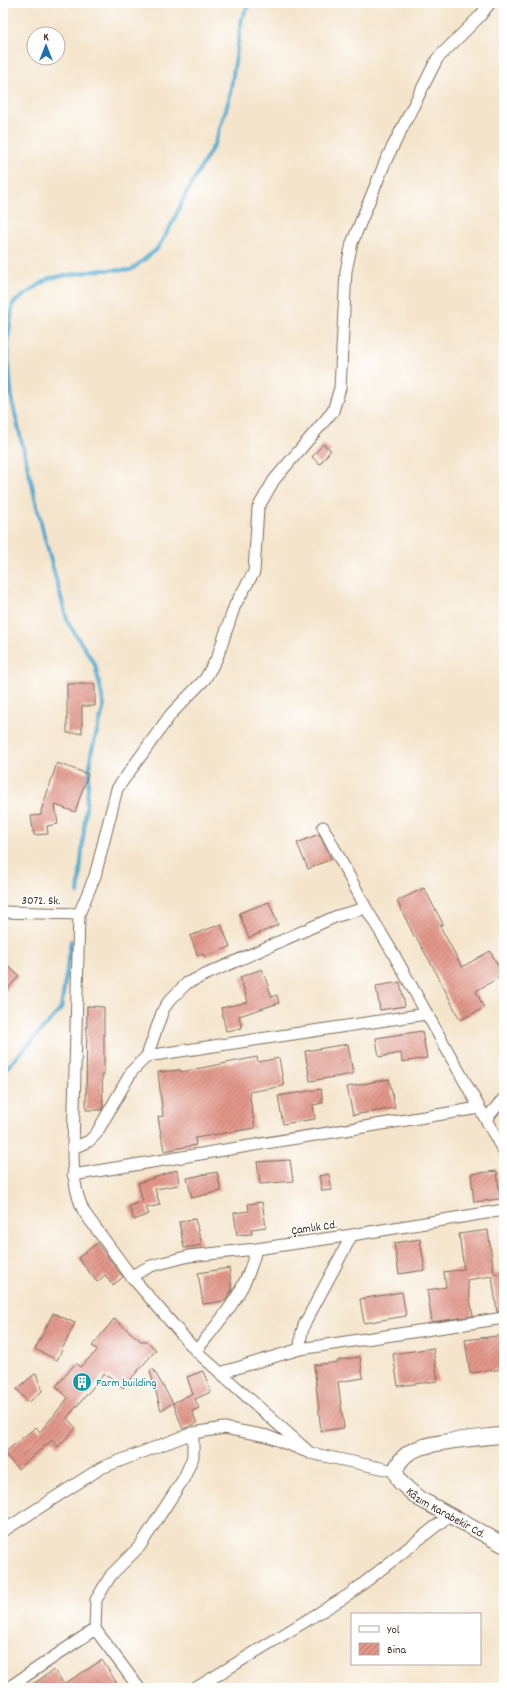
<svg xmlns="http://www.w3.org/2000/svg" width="507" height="1691" font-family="Dekko,sans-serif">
	<defs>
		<pattern id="building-hatch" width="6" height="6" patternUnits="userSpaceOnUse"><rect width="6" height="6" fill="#e29689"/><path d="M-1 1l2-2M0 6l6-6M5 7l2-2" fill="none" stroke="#b87b6f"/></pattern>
	</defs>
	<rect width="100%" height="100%" fill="#fff"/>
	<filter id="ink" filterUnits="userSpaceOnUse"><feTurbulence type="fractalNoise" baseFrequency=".025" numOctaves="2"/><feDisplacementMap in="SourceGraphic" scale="8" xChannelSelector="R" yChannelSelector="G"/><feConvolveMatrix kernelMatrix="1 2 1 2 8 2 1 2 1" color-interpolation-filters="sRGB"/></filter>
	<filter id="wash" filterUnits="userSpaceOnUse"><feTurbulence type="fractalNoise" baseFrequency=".012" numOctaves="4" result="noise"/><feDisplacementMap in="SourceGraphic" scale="16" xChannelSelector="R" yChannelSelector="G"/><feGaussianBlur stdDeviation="0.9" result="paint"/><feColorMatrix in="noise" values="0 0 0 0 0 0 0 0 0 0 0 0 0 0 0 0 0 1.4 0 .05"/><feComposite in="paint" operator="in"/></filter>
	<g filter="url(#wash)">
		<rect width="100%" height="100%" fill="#f4e4cb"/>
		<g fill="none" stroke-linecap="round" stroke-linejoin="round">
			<path stroke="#4fa9cd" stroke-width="4" d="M 78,894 L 91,754 L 104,706 L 95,664 L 68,623 L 44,535 L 12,401 L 7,345 L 13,303 L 49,278 L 101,270 L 131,270 L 157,249 L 173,222 L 185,195 L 215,143 L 229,100 L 242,18 L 250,3
				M 3,1072 L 61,1009 L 71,941"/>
		</g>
		<g id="blocks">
			<path fill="url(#building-hatch)" d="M 323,444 L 331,450 L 320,464 L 312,457 Z
				M 67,684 L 95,684 L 95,706 L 82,706 L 82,733 L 67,733 Z
				M 57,763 L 88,774 L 75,812 L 55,805 L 58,824 L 47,826 L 48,834 L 34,835 L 31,816 L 41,815 L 41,811 Z
				M 319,834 L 331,859 L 308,869 L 297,843 Z
				M 424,888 L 443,924 L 440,926 L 462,967 L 490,951 L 503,975 L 476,991 L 484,1008 L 460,1020 L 437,974 L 416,937 L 415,938 L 397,901 Z
				M 269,902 L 278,925 L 249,938 L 239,913 Z
				M 221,924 L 230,947 L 205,957 L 203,954 L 198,956 L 190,936 Z
				M 3,961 L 19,976 L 3,994 Z
				M 262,969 L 272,997 L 277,995 L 279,1003 L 239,1016 L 242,1028 L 226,1031 L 221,1008 L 248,1002 L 240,977 Z
				M 400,982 L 405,1006 L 380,1010 L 376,986 Z
				M 87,1006 L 104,1007 L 104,1074 L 102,1074 L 103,1107 L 102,1110 L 86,1110 Z
				M 422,1031 L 427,1058 L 402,1062 L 401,1053 L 379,1057 L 376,1038 Z
				M 348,1044 L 353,1074 L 310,1081 L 305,1051 Z
				M 257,1057 L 258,1062 L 279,1058 L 284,1086 L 249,1092 L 255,1128 L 195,1138 L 196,1145 L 164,1151 L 158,1117 L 163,1116 L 158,1072 L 181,1070 L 181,1072 Z
				M 389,1079 L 395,1108 L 353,1115 L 347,1087 Z
				M 321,1089 L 323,1103 L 313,1105 L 315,1119 L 283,1124 L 278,1096 Z
				M 290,1160 L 293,1181 L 260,1184 L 257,1162 Z
				M 177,1170 L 179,1185 L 155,1189 L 160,1205 L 146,1208 L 149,1214 L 134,1220 L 129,1206 L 143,1201 L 138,1183 Z
				M 497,1171 L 500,1199 L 474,1202 L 471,1174 Z
				M 217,1172 L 221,1191 L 192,1198 L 187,1178 Z
				M 329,1174 L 332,1190 L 322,1191 L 319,1176 Z
				M 262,1202 L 266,1227 L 251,1229 L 252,1234 L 237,1235 L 234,1213 L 249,1211 L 248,1204 Z
				M 195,1219 L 202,1245 L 184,1248 L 179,1222 Z
				M 488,1230 L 494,1274 L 504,1273 L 504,1311 L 497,1312 L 492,1276 L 467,1280 L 473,1316 L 432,1322 L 427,1290 L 446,1287 L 444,1272 L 464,1269 L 459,1234 Z
				M 420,1239 L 425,1270 L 399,1274 L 394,1243 Z
				M 97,1243 L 123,1277 L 113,1285 L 105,1275 L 97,1282 L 78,1258 Z
				M 229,1268 L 232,1290 L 225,1301 L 203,1304 L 198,1273 Z
				M 402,1292 L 406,1316 L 364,1323 L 360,1299 Z
				M 53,1313 L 75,1323 L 57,1360 L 35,1349 Z
				M 114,1319 L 141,1341 L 147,1341 L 156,1350 L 123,1388 L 109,1376 L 107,1377 L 104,1374 L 67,1418 L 76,1428 L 58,1447 L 52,1440 L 18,1469 L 4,1453 L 36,1427 L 40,1432 L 68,1398 L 56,1386 L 76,1363 L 80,1367 L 98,1350 L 92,1346 Z
				M 504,1335 L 504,1369 L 470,1373 L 465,1340 Z
				M 433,1348 L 438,1381 L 398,1386 L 393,1354 Z
				M 360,1357 L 363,1378 L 338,1382 L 344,1428 L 321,1431 L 314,1365 L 338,1362 L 338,1360 Z
				M 153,1369 L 173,1403 L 161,1410 L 150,1371 Z
				M 203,1371 L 211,1392 L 195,1399 L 199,1408 L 192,1411 L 197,1423 L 183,1429 L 173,1403 L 193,1393 L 193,1395 L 187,1377 Z
				M 36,1373 L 42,1391 L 28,1403 L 17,1389 Z
				M 102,1660 L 120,1688 L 27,1688 L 54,1670 L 64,1684 Z"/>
		</g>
	</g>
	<g filter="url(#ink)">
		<use href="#blocks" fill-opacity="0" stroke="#7c6b5b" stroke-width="1"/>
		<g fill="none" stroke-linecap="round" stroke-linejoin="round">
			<defs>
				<path id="street" d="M 323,827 L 366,908
					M 3,912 L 79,914
					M 147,1056 L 426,1014
					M 486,1119 L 504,1098
					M 73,1148 L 89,1141 L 96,1134 L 132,1071 L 147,1056 L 163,1010 L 169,1001 L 187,983 L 337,916 L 366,908 L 393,953 L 504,1152
					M 73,1175 L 479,1108
					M 131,1276 L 151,1266 L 189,1256 L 256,1249 L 352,1235 L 504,1210
					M 300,1349 L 301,1336 L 304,1325 L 352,1235
					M 196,1351 C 222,1318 247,1291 256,1249
					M 220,1373 L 300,1349 L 504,1318
					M 310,1453 L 196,1351 L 131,1276 L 84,1212 C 74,1191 73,1171 73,1148 L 79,914 L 95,876 L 117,789 L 171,714 L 205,679 L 217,658 L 235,605 L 254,572 L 258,508 L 274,480 L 333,411 L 340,388 L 346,271 L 352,243 L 386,160 L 437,59 L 480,16 L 490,3
					M 3,1531 L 101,1468 L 193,1433 L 224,1428 L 267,1436 L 310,1453 L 395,1471
					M 8,1688 L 95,1629
					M 139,1688 L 95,1629 L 96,1600 L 111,1575 L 140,1546 L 184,1478 L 193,1457 L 193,1433
					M 196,1688 L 350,1594 L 450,1515"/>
				<g id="secondary">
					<path id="s1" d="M 504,1435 C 480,1438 429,1441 410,1452 C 402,1457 398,1463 395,1471 L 400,1482 L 418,1498 L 504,1545"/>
				</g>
			</defs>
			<use href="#street" stroke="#7c6b5b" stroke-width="13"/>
			<use href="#secondary" stroke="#7c6b5b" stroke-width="17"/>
			<use href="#street" stroke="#fff" stroke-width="11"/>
			<use href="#secondary" stroke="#fff" stroke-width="15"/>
		</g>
	</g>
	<defs>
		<symbol id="building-disc" viewBox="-11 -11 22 22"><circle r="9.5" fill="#0f9aa8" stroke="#fff"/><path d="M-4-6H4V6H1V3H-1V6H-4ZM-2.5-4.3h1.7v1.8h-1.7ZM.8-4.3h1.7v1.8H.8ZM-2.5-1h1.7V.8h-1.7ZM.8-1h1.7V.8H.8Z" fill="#fff"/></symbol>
	</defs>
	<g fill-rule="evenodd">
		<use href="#building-disc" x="71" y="1371" width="22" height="22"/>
	</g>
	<g text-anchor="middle" stroke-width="3" stroke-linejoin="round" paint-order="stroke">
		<g font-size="12" fill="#3b2a1e" stroke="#fff">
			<text transform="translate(41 900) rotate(1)" y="4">3072. Sk.</text>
			<text transform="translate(314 1227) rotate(-8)" y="4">Çamlık Cd.</text>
			<text dy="4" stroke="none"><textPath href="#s1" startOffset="188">Kâzım Karabekir Cd.</textPath></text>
		</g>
		<g font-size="12" fill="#0d838f" stroke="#fff" text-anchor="start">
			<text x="96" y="1386">Farm building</text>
		</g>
	</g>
	<rect width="507" height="1691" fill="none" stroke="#fff" stroke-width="16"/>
	<rect x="351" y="1613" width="130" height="52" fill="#ffffff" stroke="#b1aaa5"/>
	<rect x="359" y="1626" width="20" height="6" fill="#ffffff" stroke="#b1aaa5"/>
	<text x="387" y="1633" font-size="12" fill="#3b2a1e">Yol</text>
	<rect x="359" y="1643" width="20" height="12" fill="url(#building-hatch)" stroke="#b1aaa5"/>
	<text x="387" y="1653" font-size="12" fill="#3b2a1e">Bina</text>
	<g transform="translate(46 46)"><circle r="19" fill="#ffffff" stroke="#b1aaa5"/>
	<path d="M0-3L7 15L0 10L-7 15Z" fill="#1f6fb2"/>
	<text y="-6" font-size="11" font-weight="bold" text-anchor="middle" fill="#3b2a1e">K</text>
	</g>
</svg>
